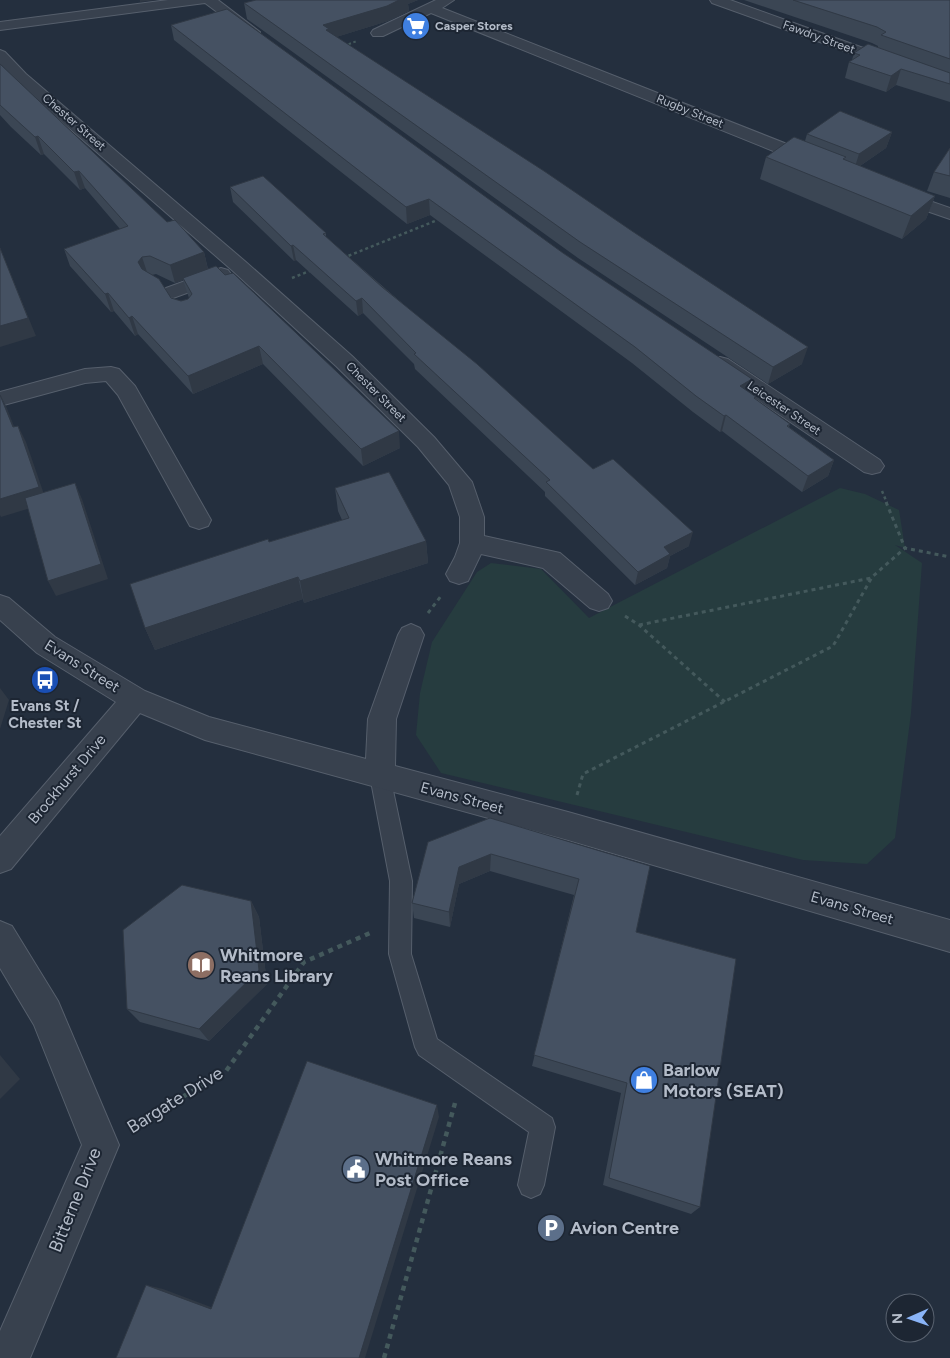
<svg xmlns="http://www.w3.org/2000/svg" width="950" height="1358" font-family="Figtree,sans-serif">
	<rect width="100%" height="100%" fill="#242f3e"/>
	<path fill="#263c3f" d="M 840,488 L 865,494 L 899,510 L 905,548 L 895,545 L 922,563 L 911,713 L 895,838 L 867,864 L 803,860 L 441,773 L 416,735 L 420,693 L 432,642 L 477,572 L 491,563 L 541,569 L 589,618 Z"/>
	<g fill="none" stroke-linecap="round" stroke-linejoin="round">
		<defs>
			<path id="service" d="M 380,767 L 387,770 L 390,776 L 412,881 L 411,954 L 437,1039 L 552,1118 L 555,1127 L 544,1185 L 540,1194 L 531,1198 L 522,1194 L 518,1185 L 529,1132 L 419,1055 L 415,1047 L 389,954 L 390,881 L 370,776 L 373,770 Z"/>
			<path id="minor" d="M 168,0 L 218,0 L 260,32 L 258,35 L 248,35 L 205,3 L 0,30 L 0,22 Z
				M 436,0 L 454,0 L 442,8 L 820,157 L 823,161 L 820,165 L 814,166 L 808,165 L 431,13 L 383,36 L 373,36 L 371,33 L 373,30 Z
				M 710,0 L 730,0 L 950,79 L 950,89 L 712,3 Z
				M 0,50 L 5,52 L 26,74 L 247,263 L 352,356 L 434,437 L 472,482 L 484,517 L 484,536 L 560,553 L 608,594 L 612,601 L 608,608 L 599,611 L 590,608 L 543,568 L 481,554 L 468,581 L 459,584 L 450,581 L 446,574 L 455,557 L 460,543 L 460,517 L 449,485 L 418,447 L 336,366 L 233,271 L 14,80 L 0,64 Z
				M 895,189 L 950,208 L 950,219 L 889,198 L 886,194 L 889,190 Z
				M 221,268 L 228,270 L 231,274 L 228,278 L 173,298 L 166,296 L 163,292 L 166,288 Z
				M 720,357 L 728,359 L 880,460 L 884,466 L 880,472 L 872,474 L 864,472 L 712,369 L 709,364 L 712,359 Z
				M 111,367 L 119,369 L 135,386 L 211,520 L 208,526 L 199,529 L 190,526 L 118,395 L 106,381 L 85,383 L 0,406 L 0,392 L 85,369 Z
				M 0,595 L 9,598 L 55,637 L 145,691 L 209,717 L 366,759 L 368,719 L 398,635 L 402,628 L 411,624 L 420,628 L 424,635 L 396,719 L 395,766 L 568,812 L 950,920 L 950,952 L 568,840 L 205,740 L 140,713 L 11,869 L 0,873 L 0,836 L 116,702 L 37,653 L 0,620 Z
				M 0,921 L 12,926 L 58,1001 L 119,1145 L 30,1358 L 0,1358 L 0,1331 L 82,1145 L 34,1025 L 0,968 Z"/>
		</defs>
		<use href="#service" stroke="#565f6c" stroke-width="2"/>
		<use href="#minor" stroke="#565f6c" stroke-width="2"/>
		<path stroke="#44595c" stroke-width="2" stroke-dasharray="2.5 2.5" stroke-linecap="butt" d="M 344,46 L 357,41"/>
		<path stroke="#44595c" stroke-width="2.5" stroke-dasharray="3 3" stroke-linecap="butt" d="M 343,258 L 440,219
			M 292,278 L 312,270
			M 882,491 L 887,503"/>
		<path stroke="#44595c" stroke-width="3" stroke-dasharray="4 4" stroke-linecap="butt" d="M 886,502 L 905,548
			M 428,613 L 441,596
			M 625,616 L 639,625 L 725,702
			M 639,625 L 871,578
			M 577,795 L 583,774 L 833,646 L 872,577 L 905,548 L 950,557"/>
		<path stroke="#44595c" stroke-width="4.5" stroke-dasharray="5 5" stroke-linecap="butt" d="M 132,1127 L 226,1071 L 304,962 L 370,933
			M 384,1358 L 455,1103"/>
		<use href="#service" fill="#38414e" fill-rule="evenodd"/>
		<use href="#minor" fill="#38414e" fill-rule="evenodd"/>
	</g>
	<path fill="#3b4654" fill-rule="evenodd" d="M 256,0 L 418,0 L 408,4 L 409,11 L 388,21 L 336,37 L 802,364 L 768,384 L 578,258 L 247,19 L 244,3 Z
		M 744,0 L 950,0 L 950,102 L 896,85 L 886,92 L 845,78 L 849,62 L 852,60 L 854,53 L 878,47 L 878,46 L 872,43 Z
		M 171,25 L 563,253 L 752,379 L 749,392 L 756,397 L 755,400 L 790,424 L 789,427 L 834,460 L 828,476 L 802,492 L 722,431 L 720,432 L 693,412 L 632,363 L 430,215 L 407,224 L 174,40 Z
		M 0,64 L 167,222 L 204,252 L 208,269 L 225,275 L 400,448 L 363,466 L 263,364 L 193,394 L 138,334 L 135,336 L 114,311 L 111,312 L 70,266 L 64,249 L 120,229 L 85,188 L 80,190 L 44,154 L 41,155 L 11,127 L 0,115 ZM 156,274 L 175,283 L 183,280 L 189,298 L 188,299 L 181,301 L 171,298 L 152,275 Z
		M 892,132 L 886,148 L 860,166 L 935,196 L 926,219 L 902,239 L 760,179 L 766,157 L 805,141 L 807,134 Z
		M 950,148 L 950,198 L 927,191 L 934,172 Z
		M 230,187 L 326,233 L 326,237 L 593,469 L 689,546 L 670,556 L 667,568 L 635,585 L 545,496 L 545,492 L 415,369 L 414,364 L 363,313 L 358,316 L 296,260 L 294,261 L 233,202 Z
		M 335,488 L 426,541 L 428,563 L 304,603 L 303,599 L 155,650 L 145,628 L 269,542 L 342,520 L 338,511 Z
		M 428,842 L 650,866 L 636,932 L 700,1207 L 691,1214 L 603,1185 L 621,1093 L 532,1066 L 574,895 L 490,871 L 459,884 L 450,927 L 414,918 L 412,903 Z
		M 251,901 L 259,917 L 267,984 L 209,1041 L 140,1022 L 127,1009 Z"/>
	<path fill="#303945" d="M 140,0 L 156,0 L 140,2 Z
		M 399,0 L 418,0 L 408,4 L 409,11 L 388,21 L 330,39 L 323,25 Z
		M 901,69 L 896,85 L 886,92 L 891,76 Z
		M 892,132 L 886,148 L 854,170 L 859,154 Z
		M 38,136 L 44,154 L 41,155 L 35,137 Z
		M 79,171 L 85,188 L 80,190 L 74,172 Z
		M 935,196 L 926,219 L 902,239 L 911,216 Z
		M 429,199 L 430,215 L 407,224 L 406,207 Z
		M 293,245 L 296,260 L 294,261 L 291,246 Z
		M 204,252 L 208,270 L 175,283 L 170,265 Z
		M 2,253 L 36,336 L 0,347 L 0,326 Z
		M 142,257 L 148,275 L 144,280 L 138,262 Z
		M 108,293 L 114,311 L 111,312 L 105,294 Z
		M 362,298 L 363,313 L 358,316 L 356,301 Z
		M 132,316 L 138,334 L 135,336 L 129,318 Z
		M 259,346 L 263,364 L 193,394 L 188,376 Z
		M 808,347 L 802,364 L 768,384 L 773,367 Z
		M 752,379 L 748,395 L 740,386 Z
		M 0,394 L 6,406 L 21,444 L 13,427 Z
		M 726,415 L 722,431 L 720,432 L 724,416 Z
		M 18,426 L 26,442 L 47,503 L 1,517 L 0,515 L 0,499 Z
		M 399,431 L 400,448 L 363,466 L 361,449 Z
		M 834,460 L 828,476 L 802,492 L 808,476 Z
		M 75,483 L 82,499 L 108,579 L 56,596 L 48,581 Z
		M 693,532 L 689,546 L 670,556 L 667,568 L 635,585 L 638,572 L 664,547 Z
		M 426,541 L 428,563 L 304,603 L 300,581 Z
		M 298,577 L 303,599 L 155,650 L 145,628 Z
		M 0,688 L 9,700 L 0,729 Z
		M 491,854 L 490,871 L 459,884 L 450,927 L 449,912 L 459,867 Z
		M 251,901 L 259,917 L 267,984 L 209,1041 L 199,1029 Z
		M 0,1055 L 20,1079 L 0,1099 Z
		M 437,1105 L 439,1117 L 365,1358 L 359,1358 Z
		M 146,1285 L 163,1289 L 224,1312 L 211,1309 Z"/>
	<path fill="#455162" stroke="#303945" d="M 256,0 L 399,0 L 387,6 L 323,25 L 329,29 L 326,30 L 544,171 L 632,231 L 808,347 L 773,367 L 580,242 L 244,3 Z
		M 793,0 L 950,0 L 950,59 L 881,35 L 886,32 L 877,27 Z
		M 227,9 L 563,253 L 752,379 L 740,386 L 756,397 L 754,398 L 790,424 L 787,426 L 834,460 L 808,476 L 726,415 L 724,416 L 696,396 L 635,347 L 429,199 L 406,207 L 171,25 Z
		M 868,44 L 950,73 L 950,84 L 901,69 L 891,76 L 849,62 L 860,55 L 854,53 Z
		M 0,64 L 167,222 L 175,220 L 204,252 L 170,265 L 150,256 L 142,257 L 138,262 L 142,269 L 159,279 L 171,298 L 181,301 L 188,299 L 192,294 L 183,278 L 216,266 L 225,275 L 233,273 L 399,431 L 361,449 L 259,346 L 188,376 L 132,316 L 129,318 L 108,293 L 105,294 L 64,249 L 128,226 L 79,171 L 74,172 L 38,136 L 35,137 L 0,105 Z
		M 840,111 L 892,132 L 859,154 L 807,134 Z
		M 794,137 L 846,157 L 843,159 L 935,196 L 911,216 L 766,157 Z
		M 950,148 L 950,176 L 934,172 Z
		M 263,176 L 326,233 L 323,234 L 382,287 L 477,364 L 593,469 L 613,459 L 693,532 L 664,547 L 670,554 L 638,572 L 546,482 L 550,480 L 414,354 L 416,353 L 362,298 L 356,301 L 293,245 L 291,246 L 230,187 Z
		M 0,248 L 28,318 L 0,326 Z
		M 0,395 L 13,427 L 18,426 L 39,487 L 0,499 Z
		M 389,472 L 426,541 L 300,581 L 298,577 L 145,628 L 130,584 L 268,539 L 269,542 L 349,518 L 335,488 Z
		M 75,483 L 101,564 L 48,581 L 25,498 Z
		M 490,818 L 650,866 L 636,932 L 736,959 L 700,1207 L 609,1178 L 627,1083 L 534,1055 L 579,879 L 491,854 L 459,867 L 449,912 L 412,903 L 428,842 Z
		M 182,885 L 251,901 L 259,970 L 199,1029 L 127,1009 L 123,930 Z
		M 307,1061 L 437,1105 L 359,1358 L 116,1358 L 146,1285 L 211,1309 Z"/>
	<defs>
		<symbol id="supermarket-disc" viewBox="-11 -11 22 22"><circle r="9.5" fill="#3f7fe0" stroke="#1d2633"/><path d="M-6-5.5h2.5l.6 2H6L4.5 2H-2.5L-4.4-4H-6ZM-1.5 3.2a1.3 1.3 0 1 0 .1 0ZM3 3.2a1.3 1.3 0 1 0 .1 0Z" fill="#fff"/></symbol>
		<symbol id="bus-disc" viewBox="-11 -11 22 22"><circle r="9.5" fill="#1a4fb4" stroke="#1d2633"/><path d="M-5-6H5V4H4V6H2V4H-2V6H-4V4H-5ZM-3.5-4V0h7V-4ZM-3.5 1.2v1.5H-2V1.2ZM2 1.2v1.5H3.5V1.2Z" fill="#fff"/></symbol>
		<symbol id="library-disc" viewBox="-11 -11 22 22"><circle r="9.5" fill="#8d6e63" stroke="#1d2633"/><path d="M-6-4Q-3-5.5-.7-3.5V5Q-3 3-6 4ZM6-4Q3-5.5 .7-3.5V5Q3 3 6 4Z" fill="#fff"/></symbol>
		<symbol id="shop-disc" viewBox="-11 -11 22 22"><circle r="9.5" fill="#3f7fe0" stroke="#1d2633"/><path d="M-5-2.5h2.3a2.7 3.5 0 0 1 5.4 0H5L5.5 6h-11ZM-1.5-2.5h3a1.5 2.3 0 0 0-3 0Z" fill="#fff"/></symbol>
		<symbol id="civic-disc" viewBox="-11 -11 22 22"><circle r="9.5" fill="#5c6f8a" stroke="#1d2633"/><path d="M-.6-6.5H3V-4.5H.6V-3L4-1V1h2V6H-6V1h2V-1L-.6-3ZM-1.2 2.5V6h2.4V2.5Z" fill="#fff"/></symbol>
		<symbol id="parking-disc" viewBox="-11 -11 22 22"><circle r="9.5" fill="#5c6f8a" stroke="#1d2633"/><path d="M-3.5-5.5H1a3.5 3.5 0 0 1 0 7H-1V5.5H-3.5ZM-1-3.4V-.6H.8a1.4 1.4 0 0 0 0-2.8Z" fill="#fff"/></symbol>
	</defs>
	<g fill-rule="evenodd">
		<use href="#supermarket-disc" x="400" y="10" width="32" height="32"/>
		<use href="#bus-disc" x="29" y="664" width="32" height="32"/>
		<use href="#library-disc" x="185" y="949" width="32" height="32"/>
		<use href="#shop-disc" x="628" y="1064" width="32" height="32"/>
		<use href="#civic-disc" x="340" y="1153" width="32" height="32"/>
		<use href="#parking-disc" x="535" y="1212" width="32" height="32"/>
	</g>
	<g text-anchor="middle" stroke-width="4" stroke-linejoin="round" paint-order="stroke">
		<g font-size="12" font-weight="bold" fill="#b4bcc9" stroke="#1d2633" text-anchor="start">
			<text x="435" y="30">Casper Stores</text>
		</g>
		<g font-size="12" fill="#b4bcc9" stroke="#1d2633">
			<text transform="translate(819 37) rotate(20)" y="4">Fawdry Street</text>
			<text transform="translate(690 111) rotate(22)" y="4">Rugby Street</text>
			<text transform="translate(74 122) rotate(41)" y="4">Chester Street</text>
			<text transform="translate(376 392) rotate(45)" y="4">Chester Street</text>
			<text transform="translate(784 408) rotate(34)" y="4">Leicester Street</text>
		</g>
		<g font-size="15" fill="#b4bcc9" stroke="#1d2633">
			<text transform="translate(82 666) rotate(32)" y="5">Evans Street</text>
			<text transform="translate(67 779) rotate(-50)" y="5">Brockhurst Drive</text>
			<text transform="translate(462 798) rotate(15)" y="5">Evans Street</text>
			<text transform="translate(852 908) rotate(16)" y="5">Evans Street</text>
		</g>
		<g font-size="15" font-weight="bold" fill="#b4bcc9" stroke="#1d2633">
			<text x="45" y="711">Evans St /<tspan x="45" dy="17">Chester St</tspan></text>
		</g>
		<g font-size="18" font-weight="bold" fill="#b4bcc9" stroke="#1d2633" text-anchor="start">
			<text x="220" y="961">Whitmore<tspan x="220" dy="21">Reans Library</tspan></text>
			<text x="663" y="1076">Barlow<tspan x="663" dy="21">Motors (SEAT)</tspan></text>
			<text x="375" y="1165">Whitmore Reans<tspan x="375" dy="21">Post Office</tspan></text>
			<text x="570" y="1234">Avion Centre</text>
		</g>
		<g font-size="18" fill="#b4bcc9" stroke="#1d2633">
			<text transform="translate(175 1100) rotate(-32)" y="6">Bargate Drive</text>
			<text transform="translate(75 1200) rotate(-68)" y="6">Bitterne Drive</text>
		</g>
	</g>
	<g transform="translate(910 1318) rotate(268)"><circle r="24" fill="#1d2633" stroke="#59626f"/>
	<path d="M0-4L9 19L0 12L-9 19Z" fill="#8ab4f8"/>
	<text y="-8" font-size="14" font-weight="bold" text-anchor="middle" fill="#b4bcc9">N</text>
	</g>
</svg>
